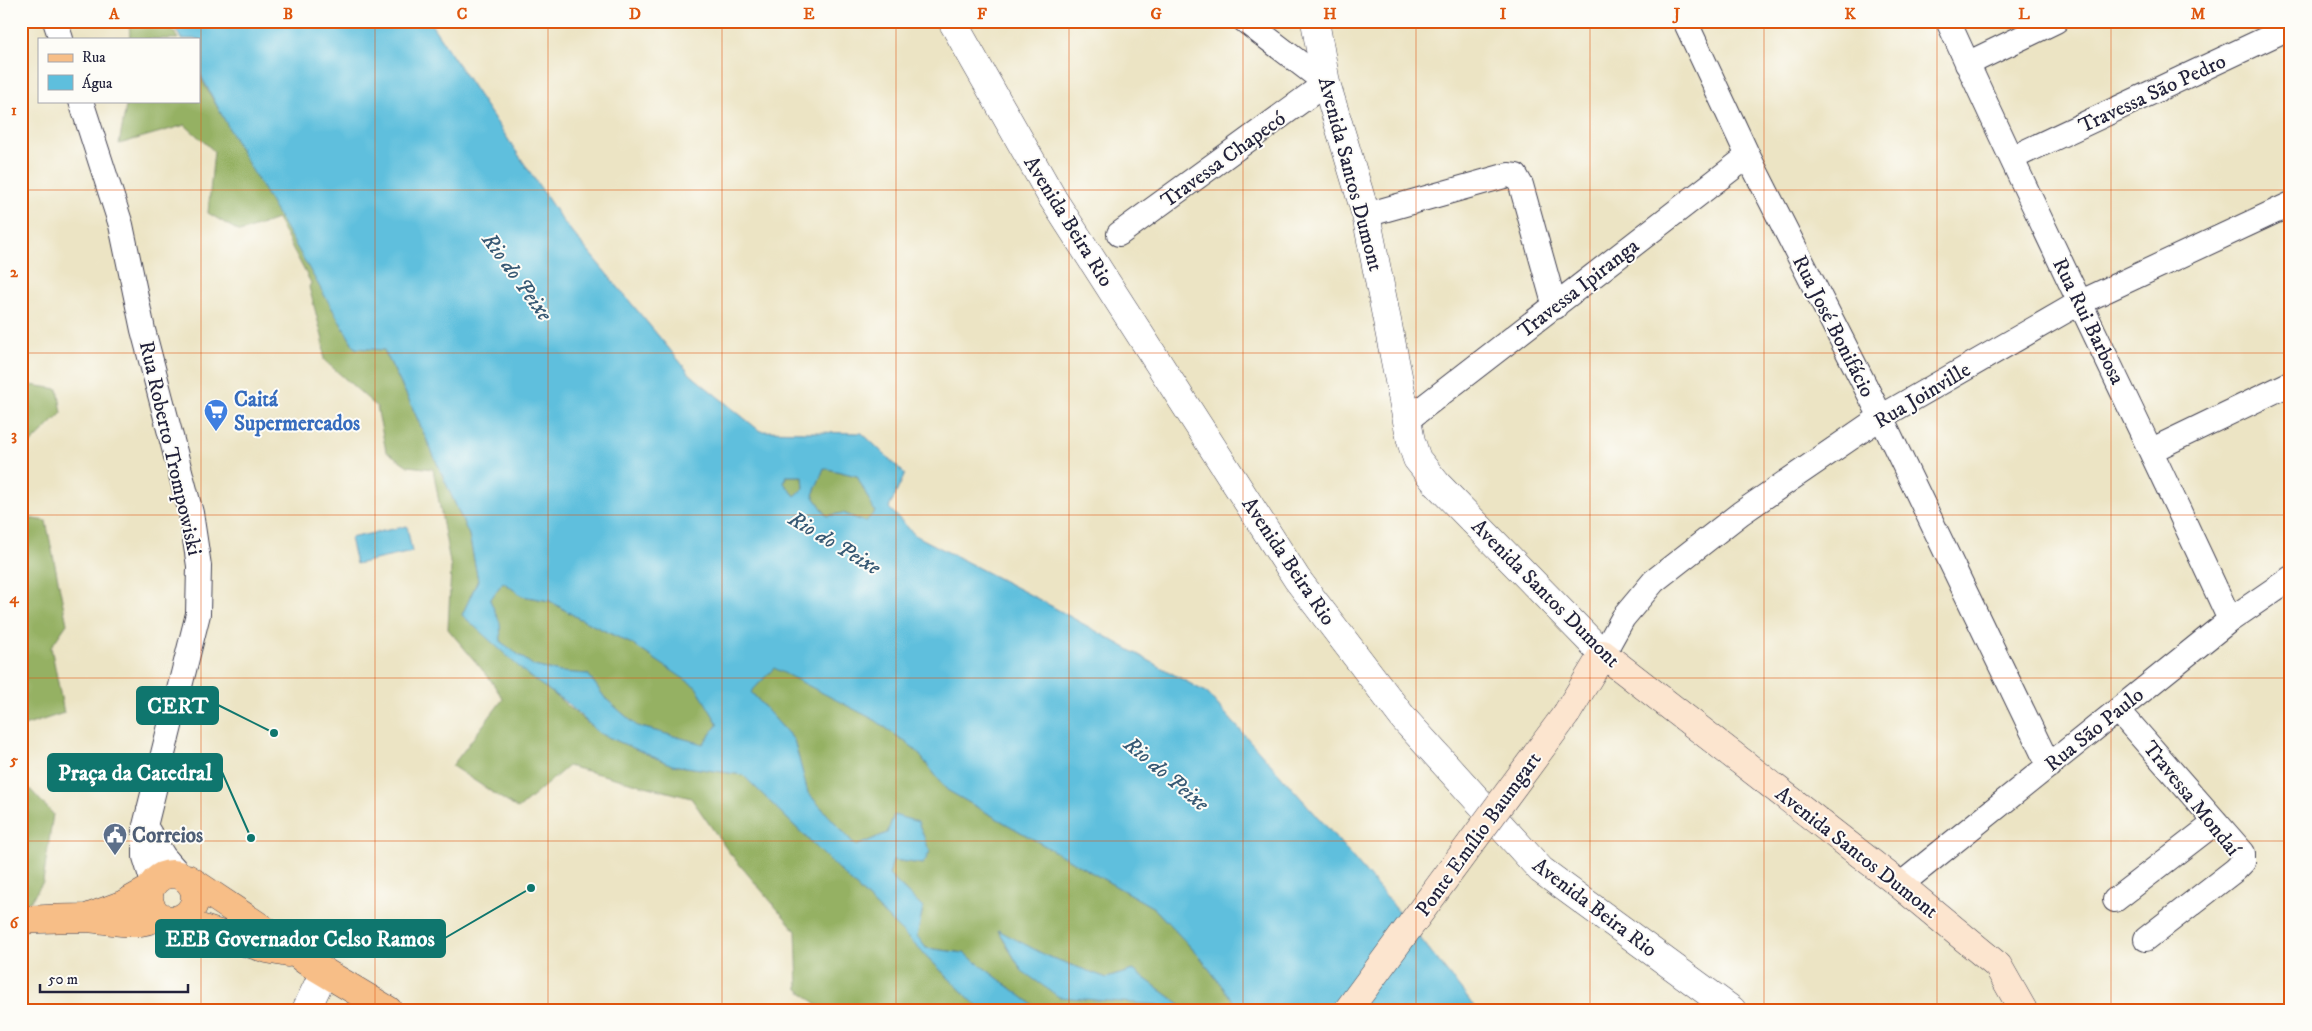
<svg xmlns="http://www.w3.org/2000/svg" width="2312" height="1031" font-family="'IM FELL DW Pica',serif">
	<rect width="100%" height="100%" fill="#fdfcf7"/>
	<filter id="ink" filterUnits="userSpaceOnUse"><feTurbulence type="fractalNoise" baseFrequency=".02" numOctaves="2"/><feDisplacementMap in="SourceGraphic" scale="10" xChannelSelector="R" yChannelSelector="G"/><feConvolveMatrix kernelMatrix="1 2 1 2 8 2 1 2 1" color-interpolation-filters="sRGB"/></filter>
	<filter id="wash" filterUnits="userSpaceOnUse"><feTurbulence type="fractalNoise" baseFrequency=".0096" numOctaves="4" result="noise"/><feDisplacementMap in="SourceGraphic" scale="20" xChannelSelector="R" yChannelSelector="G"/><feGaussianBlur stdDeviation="1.12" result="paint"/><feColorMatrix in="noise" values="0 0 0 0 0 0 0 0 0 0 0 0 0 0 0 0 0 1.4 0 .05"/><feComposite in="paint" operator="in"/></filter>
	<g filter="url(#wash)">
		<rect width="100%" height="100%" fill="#ece4c4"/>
		<path fill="#95b163" stroke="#5c6a4f" d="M 129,21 L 168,21 L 178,39 L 130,39 Z
			M 199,75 L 355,348 L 384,350 L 409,400 L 469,535 L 478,580 L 462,615 L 599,733 L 672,765 L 743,775 L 981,1010 L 880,1010 L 875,1004 L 857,1010 L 824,1010 L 798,989 L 796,931 L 728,851 L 691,798 L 568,766 L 518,809 L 452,766 L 503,699 L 490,679 L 448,629 L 451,568 L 433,469 L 408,466 L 386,451 L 377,407 L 324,360 L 323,340 L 309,287 L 311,283 L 277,219 L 240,232 L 208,213 L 214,151 L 185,125 L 119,144 L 127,101 L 199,101 Z
			M 24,384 L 58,389 L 62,413 L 21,453 L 21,387 Z
			M 824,468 L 857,476 L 876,512 L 865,522 L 843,513 L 827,516 L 813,495 Z
			M 786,476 L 803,476 L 804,488 L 795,496 L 784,483 Z
			M 21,517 L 46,521 L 67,624 L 51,647 L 64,713 L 21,727 Z
			M 503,582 L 522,596 L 550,601 L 578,618 L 632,644 L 697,687 L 718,724 L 703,744 L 637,726 L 605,698 L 588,674 L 560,672 L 534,666 L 501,642 L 499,623 L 490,600 Z
			M 774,667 L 875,720 L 915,749 L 947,790 L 1154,908 L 1200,957 L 1240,1010 L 1188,1010 L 1133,970 L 1107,978 L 1047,956 L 998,931 L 1022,971 L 1159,1005 L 1165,1010 L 1040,1010 L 964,953 L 926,948 L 916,936 L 923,908 L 889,875 L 893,860 L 923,864 L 887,833 L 856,846 L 808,793 L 794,740 L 751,692 Z
			M 21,763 L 28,787 L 53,814 L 43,882 L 30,902 L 21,903 Z"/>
		<path fill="#5ebfdd" stroke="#40708c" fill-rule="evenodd" d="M 171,21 L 429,21 L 562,220 L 691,375 L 760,431 L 862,433 L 905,474 L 889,508 L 915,535 L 1044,602 L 1207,693 L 1326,826 L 1405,919 L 1477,1010 L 1240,1010 L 1200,957 L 1154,908 L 947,790 L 915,749 L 875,720 L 774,668 L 751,692 L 794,740 L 808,793 L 856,846 L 887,833 L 894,815 L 918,822 L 930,852 L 923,864 L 893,860 L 889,875 L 923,908 L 917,936 L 926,948 L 964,953 L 1040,1010 L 981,1010 L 743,775 L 672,765 L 599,733 L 567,703 L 530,677 L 462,615 L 478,580 L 469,535 L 409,400 L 384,350 L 355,348 L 241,151 L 199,72 L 199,39 L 181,39 ZM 824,468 L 857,476 L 875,512 L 865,522 L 843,513 L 827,516 L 813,495 ZM 786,476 L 803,476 L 804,488 L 795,496 L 784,483 ZM 503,582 L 522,596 L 550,601 L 578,618 L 632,644 L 696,687 L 718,724 L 703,744 L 637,726 L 605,698 L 588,674 L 560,672 L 534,666 L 501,642 L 500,623 L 490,600 Z
			M 407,526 L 412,552 L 356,564 L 350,538 Z
			M 998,930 L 1047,956 L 1107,978 L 1133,970 L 1188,1010 L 1165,1010 L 1158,1005 L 1059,997 L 1022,971 Z"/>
	</g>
	<g filter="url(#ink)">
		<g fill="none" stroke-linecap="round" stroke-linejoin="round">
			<defs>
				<path id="minor" d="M 55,21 L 61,39
					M 1685,21 L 1748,156 L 1881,417 L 2049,766
					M 1948,21 C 2039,222 2138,420 2230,620
					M 1967,64 L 2056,21
					M 81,101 L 121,225 L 143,330 L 191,513 L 199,566 L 198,614 L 145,826 L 145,857 L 153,883
					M 2012,158 L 2291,27
					M 1366,215 L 1508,175 L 1516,176 L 1521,185 L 1555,307
					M 1119,234 L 1326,83 L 1245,21
					M 1407,420 L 1748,156
					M 2152,450 L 2291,383
					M 1603,654 L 1623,618 L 1654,581 L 1741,513 L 1881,417 L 2079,303 L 2291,204
					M 2118,710 L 2243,853 L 2243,862 L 2235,870 L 2146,939
					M 145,826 L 164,857 L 180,875
					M 1900,885 L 2230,620 L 2291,578
					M 2115,900 L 2216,822"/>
				<path id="tertiary" d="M 952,21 L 1053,199 L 1297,579 L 1404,719 L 1541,870 L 1732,1010
					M 1315,21 L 1326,83 L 1366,215 L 1411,441 L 1417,459 L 1437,484 L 1603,654
					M 306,1010 L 324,972"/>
				<path id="secondary" d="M 1567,713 L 1603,654 L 1900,885 L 1998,966 L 2023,1010"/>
				<path id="primary" d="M149 897a23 23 0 1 1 46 0a23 23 0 1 1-46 0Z
					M 187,878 L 275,937 L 306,961 L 388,1010
					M 89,917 L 124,904 L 149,890
					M 21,920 C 42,919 63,918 84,918 C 113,919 132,929 160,916
					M 175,920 L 267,949 L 288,953"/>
			</defs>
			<use href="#minor" stroke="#403f50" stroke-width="26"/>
			<use href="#tertiary" stroke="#403f50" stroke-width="29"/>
			<use href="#secondary" stroke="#403f50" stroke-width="29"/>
			<use href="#primary" stroke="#403f50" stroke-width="29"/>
			<use href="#minor" stroke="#fff" stroke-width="24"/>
			<use href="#tertiary" stroke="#fff" stroke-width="28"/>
			<use href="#secondary" stroke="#fce5cf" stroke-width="28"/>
			<use href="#primary" stroke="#f7be87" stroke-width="28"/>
			<defs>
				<path id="secondary-bridge" d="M 1348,1010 L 1567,713"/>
			</defs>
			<use href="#secondary-bridge" stroke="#403f50" stroke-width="29" stroke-linecap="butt"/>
			<use href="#secondary-bridge" stroke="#fce5cf" stroke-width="28"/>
		</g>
	</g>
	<path fill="none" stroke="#de560e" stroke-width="1" stroke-opacity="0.55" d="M 201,21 L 201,1010M 375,21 L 375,1010M 548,21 L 548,1010M 722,21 L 722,1010M 896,21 L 896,1010M 1069,21 L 1069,1010M 1243,21 L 1243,1010M 1416,21 L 1416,1010M 1590,21 L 1590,1010M 1764,21 L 1764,1010M 1937,21 L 1937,1010M 2111,21 L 2111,1010M 21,190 L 2291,190M 21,353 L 2291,353M 21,515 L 2291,515M 21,678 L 2291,678M 21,841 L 2291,841"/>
	<defs>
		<symbol id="supermarket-pin" viewBox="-11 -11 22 30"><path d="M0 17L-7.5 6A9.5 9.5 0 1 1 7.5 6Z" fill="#3f7fe0" stroke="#fdfcf7"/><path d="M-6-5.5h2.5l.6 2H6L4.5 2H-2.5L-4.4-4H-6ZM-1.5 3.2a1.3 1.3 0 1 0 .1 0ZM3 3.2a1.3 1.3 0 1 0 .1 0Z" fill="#fff"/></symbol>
		<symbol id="civic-pin" viewBox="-11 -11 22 30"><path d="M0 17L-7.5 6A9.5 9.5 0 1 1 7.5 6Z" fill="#5c6f8a" stroke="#fdfcf7"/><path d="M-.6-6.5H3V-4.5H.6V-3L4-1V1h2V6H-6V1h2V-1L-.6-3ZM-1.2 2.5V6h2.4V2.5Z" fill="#fff"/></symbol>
	</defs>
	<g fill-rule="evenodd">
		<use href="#supermarket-pin" x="202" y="397" width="28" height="38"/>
		<use href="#civic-pin" x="101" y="821" width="28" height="38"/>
	</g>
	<g text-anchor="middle" stroke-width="4" stroke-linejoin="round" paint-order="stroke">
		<g font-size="21" fill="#22223b" stroke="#fdfcf7">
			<text transform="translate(2152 93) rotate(-25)" y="7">Travessa São Pedro</text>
			<text transform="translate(1223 159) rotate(-36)" y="7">Travessa Chapecó</text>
			<text transform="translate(1351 174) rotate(75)" y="7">Avenida Santos Dumont</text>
			<text transform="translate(1069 221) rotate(58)" y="7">Avenida Beira Rio</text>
			<text transform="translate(1578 288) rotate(-38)" y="7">Travessa Ipiranga</text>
			<text transform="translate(2089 321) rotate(64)" y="7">Rua Rui Barbosa</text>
			<text transform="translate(1834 326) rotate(63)" y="7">Rua José Bonifácio</text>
			<text transform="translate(1922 395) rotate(-31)" y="7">Rua Joinville</text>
			<text transform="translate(171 448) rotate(77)" y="7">Rua Roberto Trompowiski</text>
			<text transform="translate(1289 561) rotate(56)" y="7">Avenida Beira Rio</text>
			<text transform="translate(1546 593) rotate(45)" y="7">Avenida Santos Dumont</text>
			<text transform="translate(2094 729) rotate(-39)" y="7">Rua São Paulo</text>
			<text transform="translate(2192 798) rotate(51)" y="7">Travessa Mondaí</text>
			<text transform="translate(1478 834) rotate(-54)" y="7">Ponte Emílio Baumgart</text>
			<text transform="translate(1857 852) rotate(38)" y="7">Avenida Santos Dumont</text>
			<text transform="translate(1595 907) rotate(37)" y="7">Avenida Beira Rio</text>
		</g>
		<g font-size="21" font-weight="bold" fill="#366cbe" stroke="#fdfcf7" text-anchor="start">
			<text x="234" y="406">Caitá<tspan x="234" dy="24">Supermercados</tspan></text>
		</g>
		<g font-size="21" font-weight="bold" fill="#4e5e75" stroke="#fdfcf7" text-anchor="start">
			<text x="132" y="842">Correios</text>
		</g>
		<g font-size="22" font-style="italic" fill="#375974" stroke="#fdfcf7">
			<text transform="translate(518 276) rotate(54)" y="8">Rio do Peixe</text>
			<text transform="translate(835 542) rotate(31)" y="8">Rio do Peixe</text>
			<text transform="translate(1167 773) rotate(40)" y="8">Rio do Peixe</text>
		</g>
	</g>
	<path fill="none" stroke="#0f766e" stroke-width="2" d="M274 733L218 705M251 838L222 772M531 888L445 938"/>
	<g fill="#0f766e" stroke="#fdfcf7" stroke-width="2">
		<circle cx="274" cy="733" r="5"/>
		<circle cx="251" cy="838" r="5"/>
		<circle cx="531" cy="888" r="5"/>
	</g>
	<g fill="#0f766e" stroke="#0f766e" stroke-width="2">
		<rect x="137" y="687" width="81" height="37" rx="5"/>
		<rect x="48" y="754" width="174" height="37" rx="5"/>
		<rect x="156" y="920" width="289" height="37" rx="5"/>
	</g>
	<g font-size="22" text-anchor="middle" font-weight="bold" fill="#fff">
		<text x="178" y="713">CERT</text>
		<text x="135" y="780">Praça da Catedral</text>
		<text x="300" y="946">EEB Governador Celso Ramos</text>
	</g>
	<rect width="2312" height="1031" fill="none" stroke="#fdfcf7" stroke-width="55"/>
	<rect x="38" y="38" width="162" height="65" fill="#fdfcf7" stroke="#a5a5ac"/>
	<rect x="48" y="54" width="25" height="8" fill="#f7be87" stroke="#a5a5ac"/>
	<text x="82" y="62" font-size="15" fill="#22223b">Rua</text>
	<rect x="48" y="75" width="25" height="15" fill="#5ebfdd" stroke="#a5a5ac"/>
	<text x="82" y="88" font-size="15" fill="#22223b">Água</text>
	<path d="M40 984v8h148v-8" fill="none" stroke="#22223b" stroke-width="2.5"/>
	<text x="48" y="984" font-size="15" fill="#22223b" stroke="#fdfcf7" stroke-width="4" paint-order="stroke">50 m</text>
	<rect x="28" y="28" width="2256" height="976" fill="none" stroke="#de560e" stroke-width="2"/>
	<g font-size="16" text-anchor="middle" font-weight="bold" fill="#de560e">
		<text x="114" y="19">A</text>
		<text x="288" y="19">B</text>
		<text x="462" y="19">C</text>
		<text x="635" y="19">D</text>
		<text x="809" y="19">E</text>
		<text x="982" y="19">F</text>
		<text x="1156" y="19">G</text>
		<text x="1330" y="19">H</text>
		<text x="1503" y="19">I</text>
		<text x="1677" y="19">J</text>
		<text x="1850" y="19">K</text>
		<text x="2024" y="19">L</text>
		<text x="2198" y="19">M</text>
		<text x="14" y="115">1</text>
		<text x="14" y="277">2</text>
		<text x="14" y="440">3</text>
		<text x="14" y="603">4</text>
		<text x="14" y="765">5</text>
		<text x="14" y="928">6</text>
	</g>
</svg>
